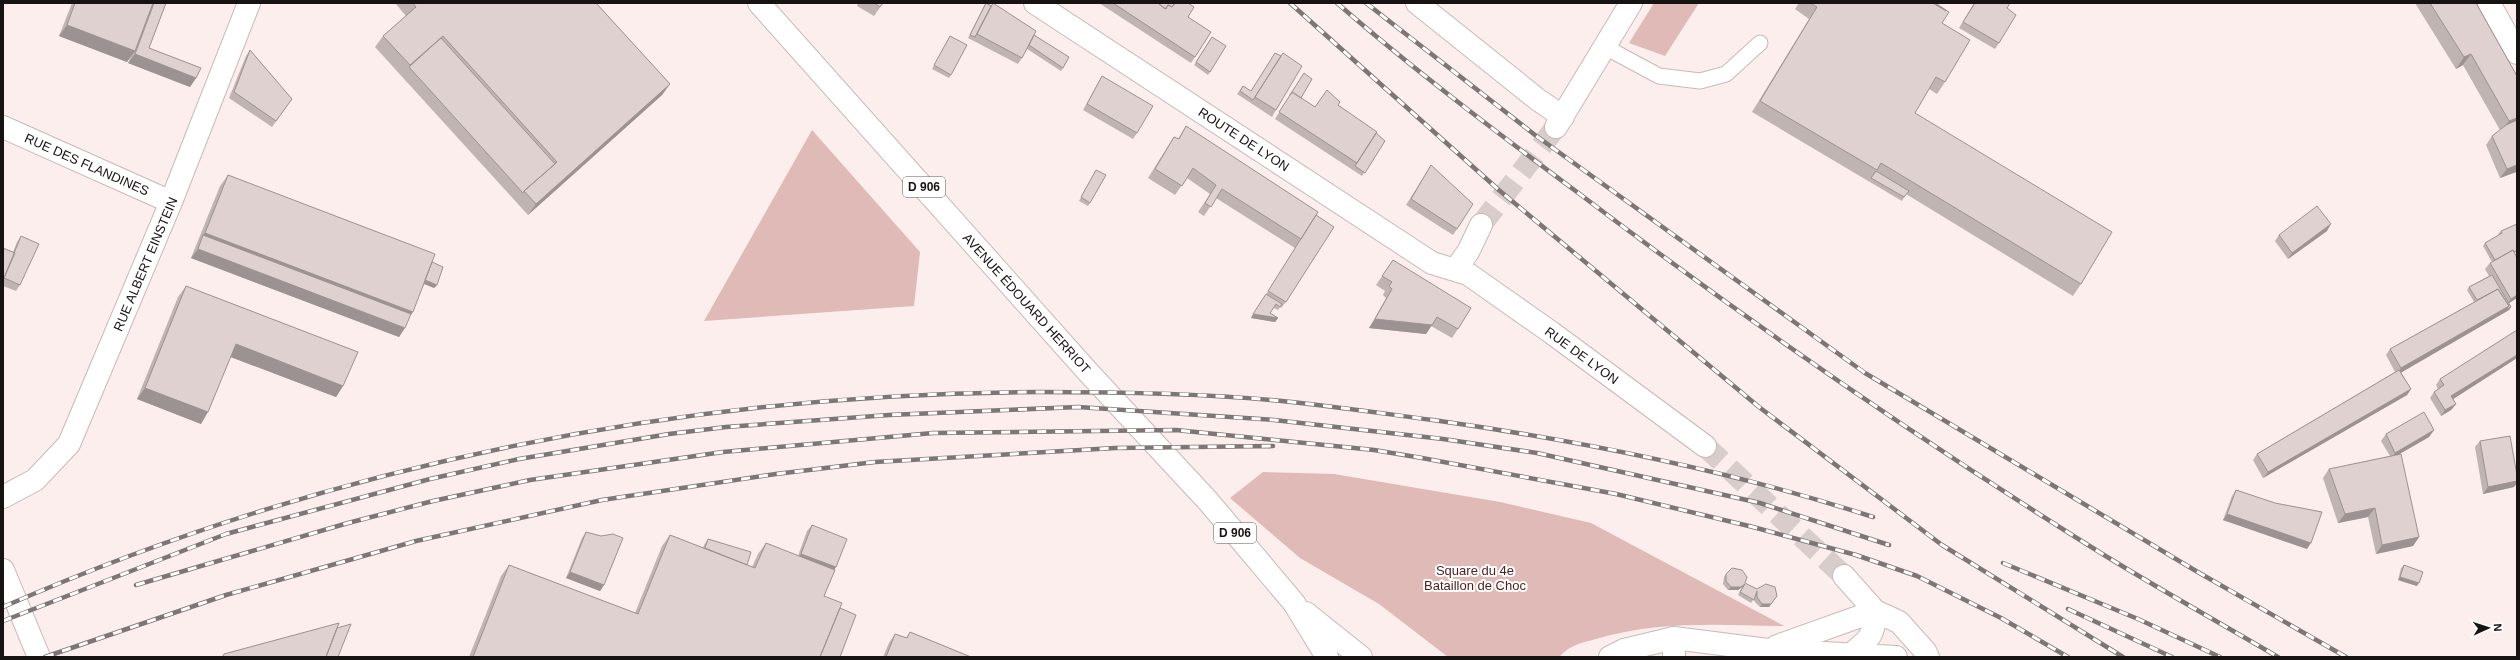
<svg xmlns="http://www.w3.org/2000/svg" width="2520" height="660" font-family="Helvetica,sans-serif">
	<rect width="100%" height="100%" fill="#fbeeec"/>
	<path fill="#dfbab6" d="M 1654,3 L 1699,3 L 1665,56 L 1629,43 Z
		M 812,130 L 920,252 L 914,306 L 704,321 Z
		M 1263,472 L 1334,474 L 1500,502 L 1591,523 L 1784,626 C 1720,625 1659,620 1596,639 C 1581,643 1570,645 1559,657 L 1448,657 L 1379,604 L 1300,558 L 1230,498 Z"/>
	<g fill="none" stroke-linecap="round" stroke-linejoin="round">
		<path stroke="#d9cdcb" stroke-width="22" stroke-dasharray="22 11" stroke-linecap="butt" d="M 1481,225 L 1556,127
			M 1705,446 L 1844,576"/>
		<defs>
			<path id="lane" d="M 1605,47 L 1659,76 L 1700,81 L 1726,74 L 1760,43"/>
			<path id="street" d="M 1035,3 L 1432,263 L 1468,274 L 1552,333 L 1705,446
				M 1417,3 L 1537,99 L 1563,117
				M 3,127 L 171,202
				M 1556,127 L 1631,3
				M 1455,270 L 1468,252 L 1481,225
				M 3,497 L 35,480 L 69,444 L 171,202 L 249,3
				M 3,570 L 39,657
				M 1844,576 L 1875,611
				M 1674,638 L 1674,657"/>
			<path id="secondary" d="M 2489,3 L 2517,53
				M 1875,611 L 1899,622 L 1925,651 L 1928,657
				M 1777,646 L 1875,611
				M 1851,654 C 1869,640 1875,635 1875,611
				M 1610,657 L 1624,650 L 1674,638 L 1768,650 L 1896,657"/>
			<path id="primary" d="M 759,3 L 1088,372 L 1208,501 L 1294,603 L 1327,657
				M 1306,613 L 1361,657"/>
		</defs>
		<use href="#lane" stroke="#c7bab9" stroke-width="17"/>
		<use href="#street" stroke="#c7bab9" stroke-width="24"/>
		<use href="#secondary" stroke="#c7bab9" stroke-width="24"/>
		<use href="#primary" stroke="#c7bab9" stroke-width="24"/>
		<use href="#lane" stroke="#fff" stroke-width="15"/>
		<use href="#street" stroke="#fff" stroke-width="22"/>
		<use href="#secondary" stroke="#fff" stroke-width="22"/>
		<use href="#primary" stroke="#fff" stroke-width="22"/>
		<defs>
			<path id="rail" d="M 1290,3 L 1500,191 L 1759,407 L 1942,545 L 2123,657
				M 1337,3 C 1414,70 1495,131 1577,192 C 1747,321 1923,442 2104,555 C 2161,590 2220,623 2278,657
				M 1366,3 L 1535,135 L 1865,373 L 2196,571 L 2346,657
				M 2003,563 L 2138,619 L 2220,657
				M 136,585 L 348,523 L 433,501 L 530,480 L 723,452 L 933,433 L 1176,430 L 1374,450 L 1422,458 L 1616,494 L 1753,527 L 1856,555 L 1917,576 L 2001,618 L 2068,657
				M 3,607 C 329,465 684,393 1040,392 C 1117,392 1194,393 1271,400 C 1325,405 1379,413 1433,420 C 1582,441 1729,470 1873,517
				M 2068,609 L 2172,657
				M 3,621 L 226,534 L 430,479 L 519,459 L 669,434 L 726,427 L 889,415 L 1078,407 L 1274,420 L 1443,439 L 1537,453 L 1760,503 L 1889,545
				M 45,657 L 226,595 L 416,541 L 602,500 L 776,474 L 875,462 L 1115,448 L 1273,446"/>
		</defs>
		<use href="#rail" stroke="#7e7675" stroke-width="4.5"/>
		<use href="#rail" stroke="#fff" stroke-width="3" stroke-dasharray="9" stroke-linecap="butt"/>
	</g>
	<path fill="#bfb4b2" d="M 72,3 L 166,3 L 149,48 L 196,78 L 190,87 L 128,63 L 131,56 L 127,62 L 59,36 Z
		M 395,3 L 596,3 L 670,84 L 662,95 L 528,215 L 375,47 L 383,36 L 406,16 Z
		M 858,3 L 883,3 L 874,16 L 857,6 Z
		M 986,3 L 991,6 L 993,3 L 1034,35 L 1063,68 L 1061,71 L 1027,49 L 1022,58 L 1018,64 L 968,38 L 984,6 Z
		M 1099,3 L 1188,3 L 1188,17 L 1195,57 L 1191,63 Z
		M 1799,3 L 1935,3 L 1942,23 L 1945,82 L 1937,94 L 1929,89 L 1915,113 L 2081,284 L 2073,296 L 1906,194 L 1902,201 L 1752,112 L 1809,19 L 1795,9 Z
		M 1974,3 L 2010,3 L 2007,8 L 1999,43 L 1995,49 L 1959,28 Z
		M 2415,3 L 2476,3 L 2517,76 L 2517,174 L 2516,172 L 2500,178 L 2486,145 L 2492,136 L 2500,130 L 2463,65 L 2456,69 Z
		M 950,36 L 951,75 L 949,78 L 932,69 Z
		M 1212,37 L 1210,72 L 1208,75 L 1194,65 Z
		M 250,50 L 292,99 L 272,127 L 229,98 L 246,56 Z
		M 1304,73 L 1301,98 L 1315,107 L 1338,105 L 1376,133 L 1385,141 L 1362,176 L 1275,119 Z
		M 1102,76 L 1137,133 L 1133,139 L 1083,110 L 1098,83 Z
		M 1243,86 L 1276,110 L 1272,117 L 1237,94 Z
		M 1186,126 L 1316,215 L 1286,302 L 1281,308 L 1280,307 L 1278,310 L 1274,308 L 1270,313 L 1278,318 L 1275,322 L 1251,318 L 1298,244 L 1295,248 L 1216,198 L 1204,216 L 1198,212 L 1210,194 L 1187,178 L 1175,195 L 1148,178 L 1168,146 L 1174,137 L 1178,139 Z
		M 1431,165 L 1457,229 L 1453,235 L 1406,205 Z
		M 1096,170 L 1090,203 L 1088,206 L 1079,201 Z
		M 228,175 L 432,262 L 437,285 L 434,288 L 424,284 L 411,314 L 399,337 L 191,258 L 220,186 Z
		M 2327,231 L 2288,259 L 2275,241 L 2279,235 Z
		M 2501,231 L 2517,252 L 2514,253 L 2517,298 L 2509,303 L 2511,307 L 2509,310 L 2401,372 L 2411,389 L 2407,395 L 2263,478 L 2253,460 L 2257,454 L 2395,372 L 2386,355 L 2390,349 L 2474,302 L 2467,290 L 2469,287 L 2489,276 L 2485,269 L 2490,263 L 2492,262 L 2483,246 L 2485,243 L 2499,235 L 2498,234 Z
		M 21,236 L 20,285 L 16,291 L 3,286 L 3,248 L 13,252 L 17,242 Z
		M 1393,260 L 1458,329 L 1452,338 L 1431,326 L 1426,334 L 1369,328 L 1386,298 L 1383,295 L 1385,291 L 1376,285 Z
		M 186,286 L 343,386 L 336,397 L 231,357 L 201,424 L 137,399 L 178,297 Z
		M 2517,358 L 2453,399 L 2456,404 L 2451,410 L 2441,416 L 2430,398 L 2434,392 L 2438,389 L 2436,385 L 2440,379 Z
		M 2434,430 L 2429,437 L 2399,454 L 2419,537 L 2413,546 L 2376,554 L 2368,517 L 2338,523 L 2323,478 L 2329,469 L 2390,456 L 2381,441 L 2386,434 Z
		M 2480,441 L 2517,475 L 2517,483 L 2514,487 L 2483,494 L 2475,447 Z
		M 2236,490 L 2307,549 L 2223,520 L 2232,496 Z
		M 812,525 L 836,567 L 834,570 L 824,596 L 840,608 L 840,657 L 469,657 L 501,576 L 509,565 L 635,613 L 662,546 L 670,535 L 703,548 L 704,545 L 708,539 L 747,565 L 752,567 L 758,554 L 766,543 L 798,556 L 807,531 Z
		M 586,532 L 604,585 L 600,591 L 566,578 L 582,538 Z
		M 2404,565 L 2417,586 L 2398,580 L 2401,568 Z
		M 1726,574 L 1757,589 L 1777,596 L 1769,607 L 1760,607 L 1754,601 L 1755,597 L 1751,603 L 1738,595 L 1742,587 L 1738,590 L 1728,590 L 1723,584 L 1724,577 Z
		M 910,632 L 971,657 L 883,657 L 889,643 L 895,634 L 906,638 Z"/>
	<path fill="#9b9291" d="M 67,25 L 135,51 L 127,62 L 59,36 Z
		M 135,54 L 196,78 L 190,87 L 128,63 Z
		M 2471,54 L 2463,65 L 2456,69 L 2464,57 Z
		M 670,84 L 662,95 L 528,215 L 536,204 Z
		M 2517,118 L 2517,126 L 2501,132 L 2509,121 Z
		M 2517,165 L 2517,170 L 2516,172 L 2500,178 L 2507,169 Z
		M 2331,224 L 2327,231 L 2288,259 L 2292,253 Z
		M 205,233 L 413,312 L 405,323 L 203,235 Z
		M 198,249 L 405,328 L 399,337 L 191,258 Z
		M 424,280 L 437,285 L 434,288 L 422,283 Z
		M 2517,295 L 2517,298 L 2506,305 L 2511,299 Z
		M 2509,306 L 2511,307 L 2509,310 L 2397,375 L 2401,368 Z
		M 1253,314 L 1278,318 L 1275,322 L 1251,318 Z
		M 1375,319 L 1432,325 L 1426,334 L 1369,328 Z
		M 236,344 L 343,386 L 336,397 L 228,356 Z
		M 2517,355 L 2517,358 L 2447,403 L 2451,396 Z
		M 145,388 L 208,412 L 201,424 L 137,399 Z
		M 2411,389 L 2407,395 L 2263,478 L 2268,472 Z
		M 2456,404 L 2451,410 L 2441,416 L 2445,410 Z
		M 2434,430 L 2429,437 L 2391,459 L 2395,453 Z
		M 2517,481 L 2517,483 L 2514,487 L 2483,494 L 2488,487 Z
		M 2375,508 L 2368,517 L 2338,523 L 2345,514 Z
		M 2227,514 L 2311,543 L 2307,549 L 2223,520 Z
		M 2419,537 L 2413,546 L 2376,554 L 2382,545 Z
		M 801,554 L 836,567 L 832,574 L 796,560 Z
		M 570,572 L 604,585 L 600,591 L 566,578 Z
		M 2400,577 L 2419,583 L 2417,586 L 2398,580 Z
		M 1745,584 L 1742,587 L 1738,590 L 1728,590 L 1731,587 Z
		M 1762,604 L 1771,604 L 1769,607 L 1760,607 Z"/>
	<path fill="#ded1cf" stroke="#9b9291" d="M 75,3 L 153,3 L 135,51 L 67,25 Z
		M 154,3 L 166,3 L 149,48 L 201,68 L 196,78 L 135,54 Z
		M 413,3 L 596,3 L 670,84 L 536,204 L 524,191 L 557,162 L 443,36 L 410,65 L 383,36 L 416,7 Z
		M 874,3 L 883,3 L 880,7 Z
		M 986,3 L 991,6 L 975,37 L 970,35 Z
		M 993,3 L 1036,31 L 1022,58 L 977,34 Z
		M 1113,3 L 1160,3 L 1159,4 L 1166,9 L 1168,5 L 1172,7 L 1175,3 L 1188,3 L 1194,7 L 1188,17 L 1211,32 L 1195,57 Z
		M 1160,3 L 1175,3 L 1172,7 L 1168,5 L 1165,9 L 1159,4 Z
		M 1810,3 L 1933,3 L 1949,12 L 1942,23 L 1970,40 L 1945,82 L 1936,77 L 1915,113 L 2112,232 L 2081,284 L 1881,163 L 1877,170 L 1760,101 L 1817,7 Z
		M 1933,3 L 1935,3 L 1946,10 L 1946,11 Z
		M 1975,3 L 2010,3 L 2007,8 L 2016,15 L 1999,43 L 1963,22 Z
		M 2430,3 L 2476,3 L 2517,76 L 2517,118 L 2509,121 L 2471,54 L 2464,57 Z
		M 1034,35 L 1069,57 L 1063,68 L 1029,45 Z
		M 950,36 L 967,45 L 951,75 L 934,65 Z
		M 1212,37 L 1226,46 L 1210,72 L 1196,62 Z
		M 441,38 L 555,164 L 524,191 L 523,193 L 409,67 Z
		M 250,50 L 292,99 L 276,121 L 234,92 Z
		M 1275,53 L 1281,56 L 1253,100 L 1240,91 L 1243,86 L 1251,91 Z
		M 1283,53 L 1302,66 L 1276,110 L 1255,97 Z
		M 1304,73 L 1312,79 L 1301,98 L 1292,92 L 1290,95 Z
		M 1102,76 L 1153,106 L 1137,133 L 1087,104 Z
		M 1327,90 L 1340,102 L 1338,105 L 1377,132 L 1357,163 L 1279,112 L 1292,92 L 1315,107 Z
		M 2517,120 L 2517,165 L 2507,169 L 2492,136 L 2506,125 Z
		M 1186,126 L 1318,212 L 1301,239 L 1222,189 L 1211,207 L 1205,203 L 1216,185 L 1193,168 L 1182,186 L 1155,169 L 1174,137 L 1179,139 Z
		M 1376,133 L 1385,141 L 1365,173 L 1355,166 Z
		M 1431,165 L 1473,204 L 1457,229 L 1411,199 Z
		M 1096,170 L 1106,175 L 1090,203 L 1081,197 Z
		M 1876,171 L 1909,191 L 1904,197 L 1871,178 Z
		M 228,175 L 435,254 L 413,312 L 205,233 Z
		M 2317,206 L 2331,224 L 2292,253 L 2279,235 Z
		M 1316,215 L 1334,227 L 1286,302 L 1268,291 Z
		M 2517,224 L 2517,250 L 2514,252 L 2513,250 L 2495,260 L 2485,243 L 2502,233 L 2501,231 Z
		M 203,235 L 411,314 L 405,328 L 198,249 Z
		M 21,236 L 39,244 L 20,285 L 4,278 Z
		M 3,248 L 15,253 L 3,280 Z
		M 2513,250 L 2517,258 L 2517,295 L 2511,299 L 2490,263 Z
		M 1393,260 L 1471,308 L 1458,329 L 1437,317 L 1432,325 L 1375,319 L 1392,289 L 1389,286 L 1392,282 L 1382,276 Z
		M 432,262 L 443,267 L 437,285 L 425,280 Z
		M 2492,275 L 2511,307 L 2506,310 L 2509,306 L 2498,289 L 2477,300 L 2469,287 Z
		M 186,286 L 358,352 L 343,386 L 236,344 L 208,412 L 145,388 Z
		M 2498,289 L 2509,306 L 2401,368 L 2390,349 Z
		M 1266,294 L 1282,304 L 1280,307 L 1276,304 L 1270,313 L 1278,318 L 1253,314 Z
		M 2517,330 L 2517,355 L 2451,396 L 2456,404 L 2445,410 L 2434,392 L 2444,385 L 2440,379 Z
		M 2399,370 L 2411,389 L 2268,472 L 2257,454 Z
		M 2424,412 L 2434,430 L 2395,453 L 2386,434 Z
		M 2510,436 L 2517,475 L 2517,481 L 2488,487 L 2480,441 Z
		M 2401,454 L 2419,537 L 2382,545 L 2375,508 L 2345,514 L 2329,469 Z
		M 2236,490 L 2275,503 L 2322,512 L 2311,543 L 2227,514 Z
		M 812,525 L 847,539 L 836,567 L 801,554 Z
		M 586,532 L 601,536 L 613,534 L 623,538 L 604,585 L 570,572 Z
		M 670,535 L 755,568 L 766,543 L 835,570 L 824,596 L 842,603 L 820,657 L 473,657 L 509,565 L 638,614 Z
		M 708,539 L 751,552 L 747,565 L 705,548 Z
		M 2404,565 L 2423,572 L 2419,583 L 2400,577 Z
		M 1732,568 L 1742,570 L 1747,577 L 1745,583 L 1757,589 L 1766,584 L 1775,587 L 1777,596 L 1771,604 L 1762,604 L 1757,597 L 1757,591 L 1754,600 L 1740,592 L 1745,584 L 1741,587 L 1731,587 L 1726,581 L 1726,574 Z
		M 840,608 L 856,615 L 840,657 L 820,657 Z
		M 339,623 L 326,657 L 222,657 L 224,654 Z
		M 351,624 L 338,657 L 326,657 L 337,628 Z
		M 910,632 L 971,657 L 886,657 L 895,634 L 907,638 Z"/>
	<g text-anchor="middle" stroke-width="4" stroke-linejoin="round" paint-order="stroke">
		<g fill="#fff" stroke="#5d5a59" stroke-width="1">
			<rect x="903" y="177" width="42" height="20" rx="3"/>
			<rect x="1214" y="523" width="42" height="20" rx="3"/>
		</g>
		<g font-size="12" font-weight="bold" fill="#171312">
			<text x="924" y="191">D 906</text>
			<text x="1235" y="537">D 906</text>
		</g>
		<g font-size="13" fill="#171312" stroke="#fff">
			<text transform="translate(1244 139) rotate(33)" y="5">ROUTE DE LYON</text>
			<text transform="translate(87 164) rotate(24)" y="5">RUE DES FLANDINES</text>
			<text transform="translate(145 264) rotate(-67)" y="5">RUE ALBERT EINSTEIN</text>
			<text transform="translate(1027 303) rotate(48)" y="5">AVENUE ÉDOUARD HERRIOT</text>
			<text transform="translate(1582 355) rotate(36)" y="5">RUE DE LYON</text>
		</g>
		<g font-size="13" fill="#4f1c19" stroke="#fff">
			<text x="1475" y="575">Square du 4e<tspan x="1475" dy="15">Bataillon de Choc</tspan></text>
		</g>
	</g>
	<rect width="2520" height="660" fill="none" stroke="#171312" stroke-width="8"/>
	<g transform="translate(2488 628) rotate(87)" stroke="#ffffff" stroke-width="3" paint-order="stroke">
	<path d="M0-3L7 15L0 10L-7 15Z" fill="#171312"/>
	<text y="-6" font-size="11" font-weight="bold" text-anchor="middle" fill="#171312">N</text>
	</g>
</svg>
